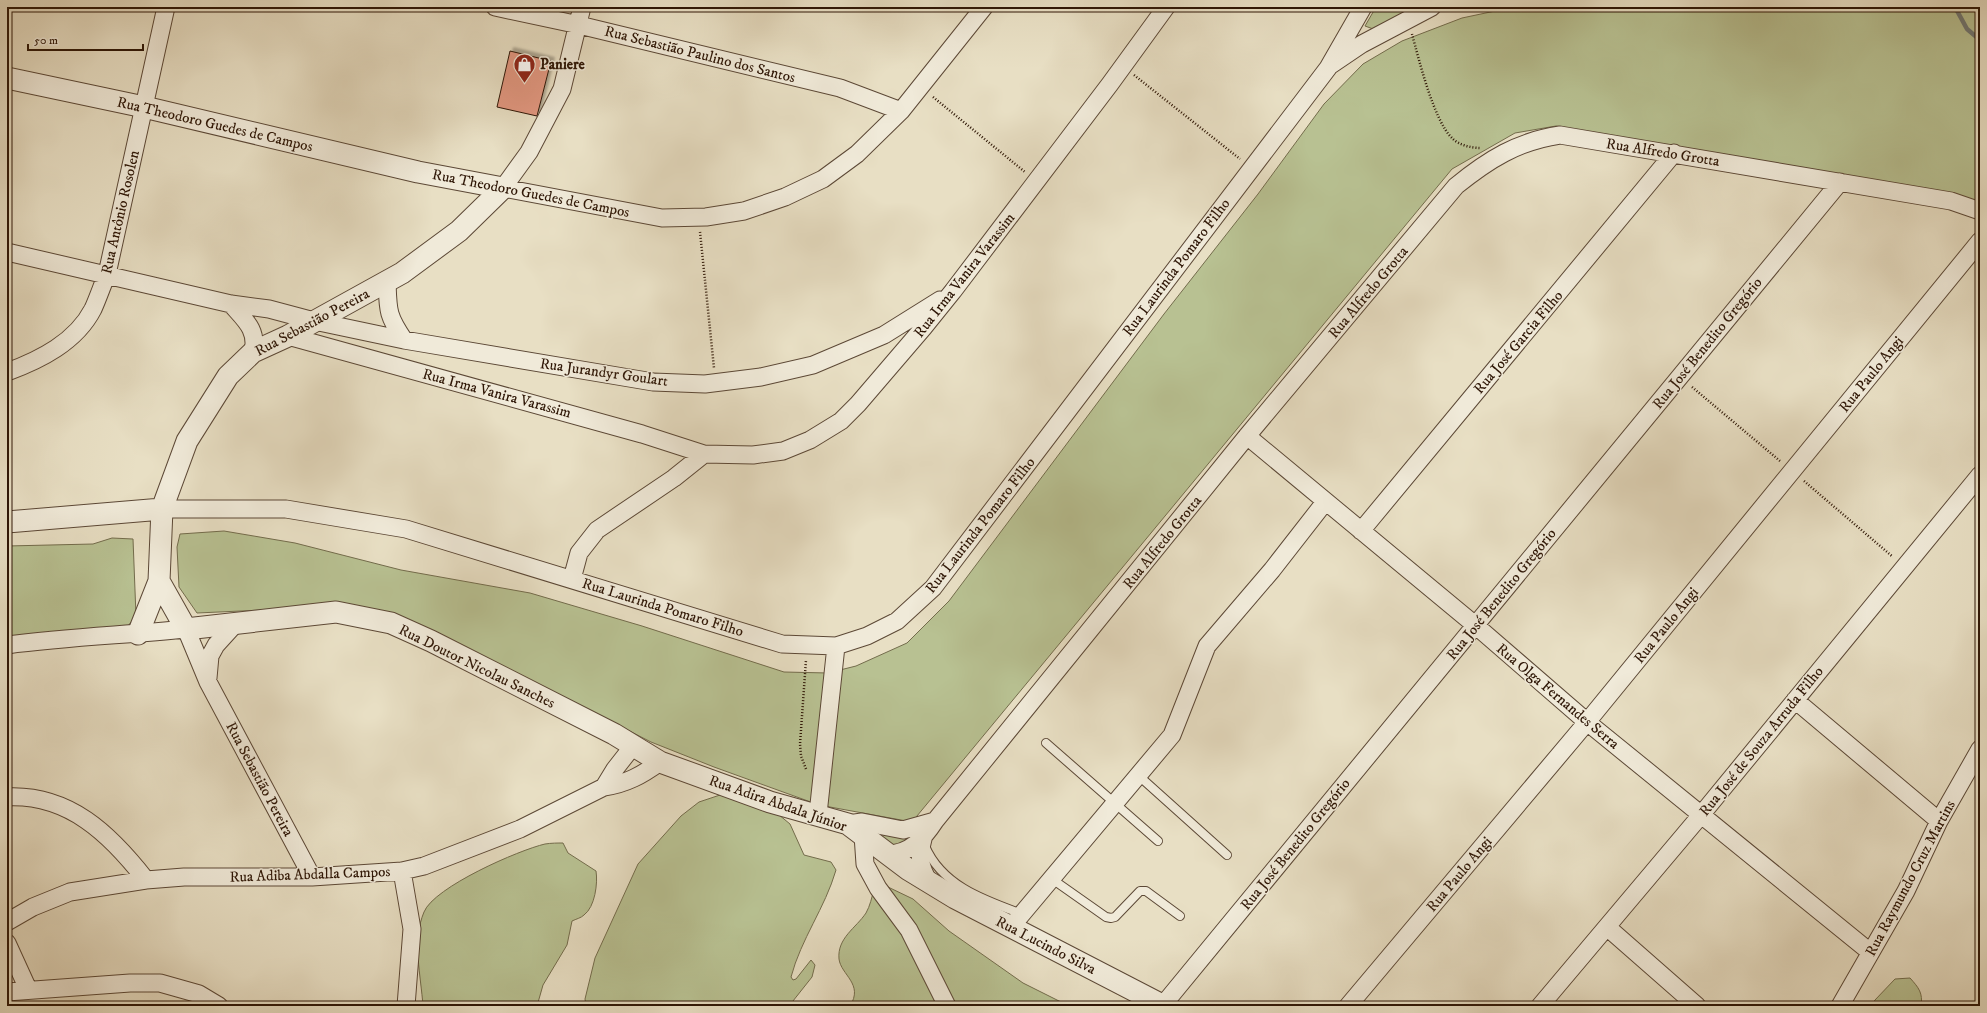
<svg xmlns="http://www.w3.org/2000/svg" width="1987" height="1013" font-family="'IM FELL DW Pica',serif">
	<defs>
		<filter id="shadow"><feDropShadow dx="3.5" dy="-3.5" stdDeviation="1" flood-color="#0004"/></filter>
	</defs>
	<rect width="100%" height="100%" fill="#e8dfc4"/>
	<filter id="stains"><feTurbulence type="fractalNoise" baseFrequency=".005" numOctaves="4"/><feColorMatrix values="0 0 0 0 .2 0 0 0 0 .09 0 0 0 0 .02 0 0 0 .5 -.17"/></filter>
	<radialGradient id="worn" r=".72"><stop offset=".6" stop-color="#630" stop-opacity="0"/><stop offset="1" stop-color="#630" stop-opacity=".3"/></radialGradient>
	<path fill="#b8c192" stroke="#736c4c" d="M 1376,7 L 1416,7 L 1376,30 L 1365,26 Z
		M 1514,7 L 1980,7 L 1980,205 L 1556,126 L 1515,133 L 1452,169 L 912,822 L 819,805 L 714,767 L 651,742 L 523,677 L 391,618 L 263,610 L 197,613 L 179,587 L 177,547 L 180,534 L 224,531 L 295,543 L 401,570 L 530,593 L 642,626 L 784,672 L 828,673 L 856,666 L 907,643 L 949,601 L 1164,314 L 1258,194 L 1324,104 L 1363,64 L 1402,41 L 1462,18 Z
		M 112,538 L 133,539 L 136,616 L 123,632 L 7,638 L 7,546 L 93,544 Z
		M 726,793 L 767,805 L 790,824 L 804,855 L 831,862 L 836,870 C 825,908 801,939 791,977 L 793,980 L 796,979 L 811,960 L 815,965 L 812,977 L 789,1006 L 586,1006 L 585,999 L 595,958 L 638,864 L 681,816 L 699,802 Z
		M 865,829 L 918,830 L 899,852 Z
		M 563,843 L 568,853 L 596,871 C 598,883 595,907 584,915 C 581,918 576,919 572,921 L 567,945 L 543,985 L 537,1006 L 423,1006 C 421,977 412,940 424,912 C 434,887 519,850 545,844 C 551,843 558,843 563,843 Z
		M 888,887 L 913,899 L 949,931 L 1023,983 L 1069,1006 L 850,1006 C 864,984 841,975 839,959 C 837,938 856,928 866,913 C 870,906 872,897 874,889 Z
		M 1910,978 C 1919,988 1923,993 1921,1006 L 1871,1006 L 1875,1000 L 1895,979 Z"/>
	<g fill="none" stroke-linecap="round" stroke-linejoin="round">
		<path stroke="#707875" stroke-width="4.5" d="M 1955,7 L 1967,29 L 1980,40"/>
	</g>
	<path fill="#e29780" stroke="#2e1606" filter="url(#shadow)" d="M 510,51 L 551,61 L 537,116 L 497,107 Z"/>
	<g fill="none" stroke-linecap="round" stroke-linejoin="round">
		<defs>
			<path id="service" d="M 1046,743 L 1158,841
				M 1139,776 L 1227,855
				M 925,846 C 942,886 984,900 1022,914
				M 1052,879 L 1106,917 L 1111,918 L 1115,917 L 1140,891 L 1146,891 L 1180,916"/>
			<path id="minor" d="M 495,7 L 579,25 L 840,88 L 901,111
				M 582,7 L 562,89 L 529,152 L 503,188 L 662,218 L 706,217 L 744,211 L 785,197 L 823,179 L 857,154 L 901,111 L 984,7
				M 1331,65 L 1362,44 L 1432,7
				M 7,252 L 231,304 L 269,309 L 314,321 L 404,340 L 653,382 L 705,384 L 761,377 L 813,365 L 884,335 L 940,300
				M 387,281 C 388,310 387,315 404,340
				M 231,304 C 245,320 258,330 253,352
				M 288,336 L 642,434 L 704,454 L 753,455 L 783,451 L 810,440 L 841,421 L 858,404 L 924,327 L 953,291 L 1110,84 L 1166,7
				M 7,372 C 40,360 76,342 93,309 C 98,298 102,286 107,274 L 166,7
				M 1247,436 L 1475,625 L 1587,722 L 1870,952
				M 162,509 L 286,509 L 406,529 L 782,644 L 836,646 L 867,636 L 897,621 L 933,588 L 1328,68 L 1363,7
				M 1361,531 L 1674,153
				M 572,579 L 579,553 L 597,530 L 674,478 L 704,454
				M 7,645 C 66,637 126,635 186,629 L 208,682 L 312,877
				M 208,678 L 210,656 L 216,645 L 236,623
				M 1795,700 L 1939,821
				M 604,787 L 615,769 L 633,746
				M 7,797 C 69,794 110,834 146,880
				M 818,814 L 836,646
				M 848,824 L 862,822 L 903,830 L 935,821
				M 863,835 L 865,864 L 878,888 L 909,930 L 947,1006
				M 923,839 C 918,856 920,867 929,882
				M 887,854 C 910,854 924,838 935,821 L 1247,436 L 1456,186 C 1488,160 1518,141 1560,135 L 1951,201 L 1980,211
				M 402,871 L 412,929 L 406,1006
				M 7,922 L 33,907 L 70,892 L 146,880 L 184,877 L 312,877 L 402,871 L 424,866 L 520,829 L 604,787 C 626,784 642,775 660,762
				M 1011,927 L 1172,735 L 1207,646 L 1272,570 L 1325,502
				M 1607,927 L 1697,1006
				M 7,943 L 28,989
				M 7,992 L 130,983 L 160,983 L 199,994 L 219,1006
				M 1163,1005 L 1840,182
				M 1348,1006 L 1587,722 L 1980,241
				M 1540,1006 L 1701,815 L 1980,475
				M 1840,1006 L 1906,891 L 1939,821 L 1980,749"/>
			<path id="tertiary" d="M 7,78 L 144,107 L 418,172 L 503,188
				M 503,188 L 459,231 L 402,273 L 288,336 L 253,352 L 228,376 L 187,441 L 162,509 L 159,581 L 186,629 L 336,612 L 391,623 L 431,641 L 614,734 L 660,762 L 770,802 L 848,824 L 909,870 L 955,898 L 1164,1006
				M 7,522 L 162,509
				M 138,634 L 159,581"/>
		</defs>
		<use href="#service" stroke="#5c4836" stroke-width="10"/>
		<use href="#minor" stroke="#5c4836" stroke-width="19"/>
		<use href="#tertiary" stroke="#5c4836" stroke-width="23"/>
		<path stroke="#2e1606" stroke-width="2.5" stroke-dasharray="1 2" stroke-linecap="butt" d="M 1412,34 C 1419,60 1434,121 1452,138 C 1458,145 1472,148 1481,148
			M 1134,75 L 1240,159
			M 933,97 L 1025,172
			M 700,232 L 714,368
			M 1692,387 L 1780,461
			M 1804,481 L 1893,557
			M 806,769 L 801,756 L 800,744 L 806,660"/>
		<use href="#service" stroke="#f0ead9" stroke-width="8"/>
		<use href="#minor" stroke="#f0ead9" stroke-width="17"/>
		<use href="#tertiary" stroke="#f0ead9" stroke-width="21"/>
	</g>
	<defs>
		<symbol id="shop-pin" viewBox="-11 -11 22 30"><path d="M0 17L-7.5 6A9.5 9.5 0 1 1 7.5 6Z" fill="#8f2418" stroke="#f0ead9"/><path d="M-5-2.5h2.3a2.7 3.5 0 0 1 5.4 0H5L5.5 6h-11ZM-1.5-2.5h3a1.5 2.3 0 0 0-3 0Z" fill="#fff"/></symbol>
	</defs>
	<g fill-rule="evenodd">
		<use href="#shop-pin" x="512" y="52" width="25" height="34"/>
	</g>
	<g text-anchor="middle" stroke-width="3" stroke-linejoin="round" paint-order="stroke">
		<g font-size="15" fill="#2e1606" stroke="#f0ead9">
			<text transform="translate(700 54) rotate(14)" y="5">Rua Sebastião Paulino dos Santos</text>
			<text transform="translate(215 124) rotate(13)" y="5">Rua Theodoro Guedes de Campos</text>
			<text transform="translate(1663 152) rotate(9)" y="5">Rua Alfredo Grotta</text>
			<text transform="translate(531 193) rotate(11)" y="5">Rua Theodoro Guedes de Campos</text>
			<text transform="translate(120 212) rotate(-77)" y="5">Rua Antônio Rosolen</text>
			<text transform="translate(1176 267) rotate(-53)" y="5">Rua Laurinda Pomaro Filho</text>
			<text transform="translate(964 275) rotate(-52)" y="5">Rua Irma Vanira Varassim</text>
			<text transform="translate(1368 292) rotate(-50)" y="5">Rua Alfredo Grotta</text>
			<text transform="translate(312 322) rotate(-28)" y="5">Rua Sebastião Pereira</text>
			<text transform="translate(1518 342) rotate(-50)" y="5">Rua José Garcia Filho</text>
			<text transform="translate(1707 343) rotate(-51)" y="5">Rua José Benedito Gregório</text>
			<text transform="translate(604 372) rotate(8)" y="5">Rua Jurandyr Goulart</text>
			<text transform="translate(1871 374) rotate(-51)" y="5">Rua Paulo Angi</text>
			<text transform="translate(497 393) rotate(15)" y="5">Rua Irma Vanira Varassim</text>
			<text transform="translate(980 525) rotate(-52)" y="5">Rua Laurinda Pomaro Filho</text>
			<text transform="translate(1162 542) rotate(-51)" y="5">Rua Alfredo Grotta</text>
			<text transform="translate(1501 594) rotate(-51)" y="5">Rua José Benedito Gregório</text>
			<text transform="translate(663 607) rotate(17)" y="5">Rua Laurinda Pomaro Filho</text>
			<text transform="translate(1666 625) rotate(-51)" y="5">Rua Paulo Angi</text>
			<text transform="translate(477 666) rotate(26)" y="5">Rua Doutor Nicolau Sanches</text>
			<text transform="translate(1558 696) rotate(40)" y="5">Rua Olga Fernandes Serra</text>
			<text transform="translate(1761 741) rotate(-51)" y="5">Rua José de Souza Arruda Filho</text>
			<text transform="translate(260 779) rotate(62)" y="5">Rua Sebastião Pereira</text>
			<text transform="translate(778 803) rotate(19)" y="5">Rua Adira Abdala Júnior</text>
			<text transform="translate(1295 844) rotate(-51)" y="5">Rua José Benedito Gregório</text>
			<text transform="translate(310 874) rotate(-2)" y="5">Rua Adiba Abdalla Campos</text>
			<text transform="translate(1459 874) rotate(-50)" y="5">Rua Paulo Angi</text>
			<text transform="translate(1910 878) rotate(-62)" y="5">Rua Raymundo Cruz Martins</text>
			<text transform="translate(1046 945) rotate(27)" y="5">Rua Lucindo Silva</text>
		</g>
		<g font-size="15" font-weight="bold" fill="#2e1606" stroke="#f0ead9" text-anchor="start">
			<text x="540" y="69">Paniere</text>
		</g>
	</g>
	<rect width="1987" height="1013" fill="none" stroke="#e8dfc4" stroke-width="24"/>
	<rect x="8" y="8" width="1971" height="997" fill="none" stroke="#2e1606" stroke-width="2"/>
	<rect x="12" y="12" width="1963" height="989" fill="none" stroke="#2e1606"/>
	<path d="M28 44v6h115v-6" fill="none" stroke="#2e1606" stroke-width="2"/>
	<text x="34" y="44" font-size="12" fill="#2e1606" stroke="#f0ead9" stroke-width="3" paint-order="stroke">50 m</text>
	<rect width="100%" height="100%" filter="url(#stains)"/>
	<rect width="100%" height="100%" fill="url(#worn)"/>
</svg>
